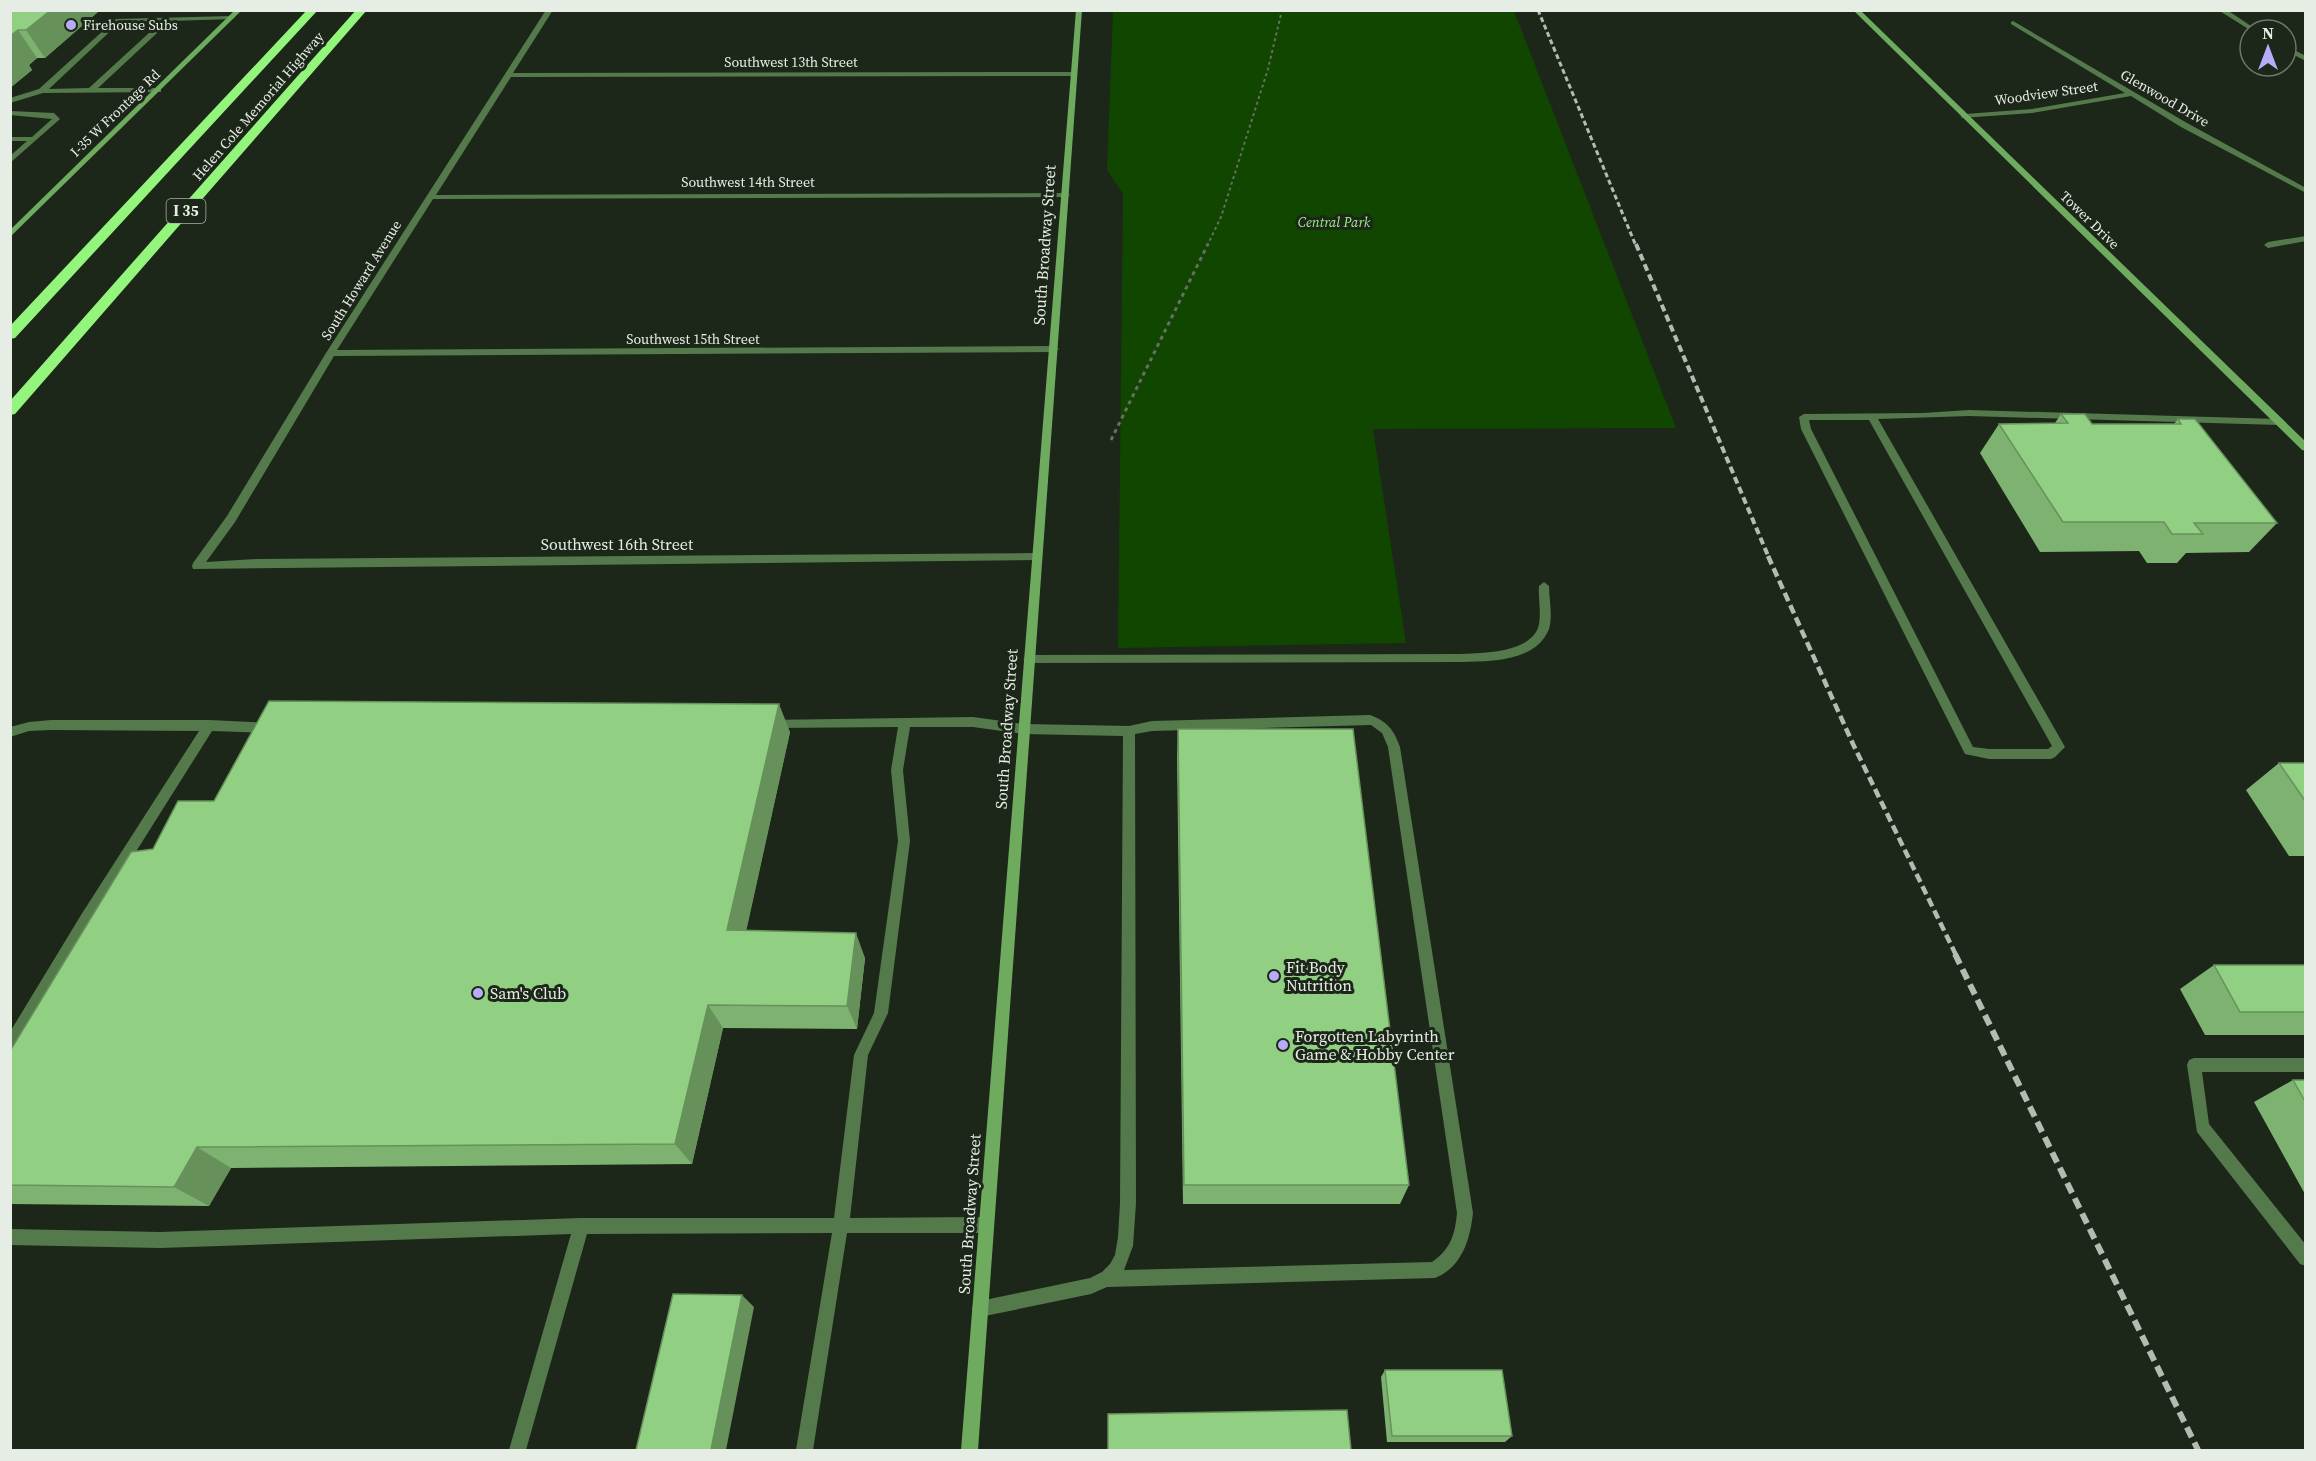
<svg xmlns="http://www.w3.org/2000/svg" width="2316" height="1461" font-family="'Source Serif 4',serif">
	<rect width="100%" height="100%" fill="#1c2719"/>
	<path fill="#104600" d="M 1113,11 L 1514,11 L 1676,428 L 1373,429 L 1406,643 L 1118,648 L 1123,194 L 1107,170 Z"/>
	<g fill="none" stroke-linecap="round" stroke-linejoin="round">
		<path stroke="#656f63" stroke-width="2" stroke-dasharray="3 3" stroke-linecap="butt" d="M 1207,246 L 1221,217 L 1268,69 L 1282,10"/>
		<path stroke="#656f63" stroke-width="3" stroke-dasharray="4 4" stroke-linecap="butt" d="M 1111,440 L 1208,244"/>
		<path fill="#547a4b" fill-rule="evenodd" d="M 231,16 L 234,18 L 233,19 L 170,21 L 98,88 L 161,88 L 161,92 L 43,93 L 10,103 L 10,98 L 39,89 L 116,19 ZM 162,21 L 89,88 L 49,89 L 120,22 Z
			M 10,111 L 54,113 L 60,119 L 10,163 L 10,156 L 27,141 L 10,141 L 10,137 L 32,137 L 52,119 L 10,115 Z
			M 1969,410 L 2279,419 L 2284,422 L 2279,425 L 1969,416 L 1878,419 L 2065,747 L 2055,757 L 2051,759 L 1989,759 L 1965,754 L 1801,429 L 1799,417 L 1804,414 L 1923,413 ZM 1809,420 L 1869,420 L 2052,746 L 2048,749 L 1989,749 L 1973,747 L 1811,429 Z
			M 1544,582 L 1549,586 C 1549,599 1553,616 1549,629 C 1536,662 1490,661 1461,662 L 1029,663 L 1023,659 L 1029,655 L 1461,654 C 1483,653 1528,653 1538,628 C 1542,615 1538,599 1539,586 Z
			M 1370,715 C 1387,721 1394,730 1400,747 L 1473,1213 C 1470,1240 1462,1267 1435,1278 L 1107,1287 L 1091,1294 L 980,1317 L 974,1315 L 972,1309 L 974,1303 L 980,1301 L 1090,1278 L 1102,1272 L 1110,1264 L 1115,1255 L 1118,1237 L 1120,1203 L 1123,736 L 1024,734 L 973,727 L 910,727 L 903,770 L 910,841 L 888,1013 L 868,1055 L 850,1218 L 985,1217 L 991,1219 L 993,1225 L 991,1231 L 985,1233 L 847,1233 L 813,1450 L 796,1450 L 832,1233 L 587,1234 L 526,1450 L 509,1450 L 571,1234 L 160,1248 L 10,1245 L 10,1229 L 160,1232 L 581,1218 L 834,1218 L 854,1055 L 874,1013 L 898,841 L 891,770 L 898,727 L 771,728 L 767,726 L 765,723 L 767,720 L 973,717 L 1024,724 L 1129,726 L 1152,721 ZM 1371,725 L 1382,733 L 1388,747 L 1457,1213 C 1455,1234 1451,1249 1432,1262 L 1124,1270 L 1133,1246 L 1136,1203 L 1135,734 L 1152,731 Z
			M 51,720 L 209,720 L 271,723 L 275,725 L 277,728 L 275,731 L 271,733 L 212,731 L 91,923 L 15,1051 L 10,1053 L 10,1032 L 81,915 L 199,731 L 51,730 L 29,731 L 10,737 L 10,727 L 29,722 Z
			M 2194,1058 L 2306,1058 L 2306,1072 L 2202,1072 L 2209,1124 L 2306,1245 L 2306,1266 L 2300,1264 L 2197,1132 L 2187,1065 L 2189,1060 Z"/>
		<path fill="#547a4b" fill-rule="evenodd" d="M 546,10 L 553,10 L 513,73 L 1074,72 L 1078,74 L 1074,76 L 511,77 L 436,195 L 1066,193 L 1070,195 L 1066,197 L 433,199 L 337,350 L 1054,346 L 1059,349 L 1054,352 L 334,356 L 235,522 L 206,562 L 258,559 L 1037,553 L 1041,554 L 1042,557 L 1041,560 L 193,569 L 192,566 L 193,563 L 227,516 L 326,353 Z
			M 2218,10 L 2227,10 L 2257,30 L 2250,30 Z
			M 2013,21 L 2187,123 L 2306,188 L 2306,193 L 2181,127 L 2131,96 L 2032,113 L 1962,118 L 1961,116 L 1965,114 L 2032,109 L 2125,93 L 2011,24 L 2011,22 Z
			M 2286,46 L 2306,56 L 2306,61 L 2286,51 Z
			M 2306,236 L 2306,241 L 2268,248 L 2264,245 L 2268,242 Z"/>
		<path fill="#6eab5f" fill-rule="evenodd" d="M 235,10 L 242,10 L 10,237 L 10,230 Z
			M 1076,10 L 1082,10 L 978,1450 L 961,1450 Z
			M 1853,10 L 1860,10 L 2306,442 L 2306,451 L 2302,450 Z"/>
		<path fill="#93f57b" fill-rule="evenodd" d="M 307,10 L 318,10 L 15,338 L 10,339 L 10,326 Z
			M 356,10 L 367,10 L 15,414 L 10,415 L 10,401 Z"/>
		<path stroke="#b4bcb1" stroke-width="3" stroke-dasharray="5 3" stroke-linecap="butt" d="M 1538,10 L 1636,246"/>
		<path stroke="#b4bcb1" stroke-width="4" stroke-dasharray="7 4" stroke-linecap="butt" d="M 1636,244 L 1769,558"/>
		<path stroke="#b4bcb1" stroke-width="4.5" stroke-dasharray="9 4.5" stroke-linecap="butt" d="M 1768,556 L 1853,744 L 1956,955"/>
		<path stroke="#b4bcb1" stroke-width="6" stroke-dasharray="11 6" stroke-linecap="butt" d="M 1955,954 L 2198,1450"/>
	</g>
	<path fill="#7db270" d="M 10,10 L 99,11 L 45,58 L 37,58 L 29,65 L 32,70 L 10,88 Z
		M 2061,414 L 2092,424 L 2174,424 L 2178,419 L 2277,523 L 2249,552 L 2186,553 L 2177,563 L 2147,563 L 2139,551 L 2040,552 L 1980,453 L 1999,424 L 2055,423 Z
		M 1178,729 L 1409,1185 L 1400,1204 L 1183,1204 L 1177,757 Z
		M 790,732 L 746,930 L 865,958 L 857,1029 L 723,1028 L 692,1164 L 231,1168 L 209,1206 L 10,1204 L 10,1051 L 153,849 L 214,801 Z
		M 2279,763 L 2306,763 L 2306,856 L 2289,856 L 2246,790 Z
		M 2214,965 L 2306,965 L 2306,1035 L 2205,1035 L 2180,989 Z
		M 2293,1080 L 2306,1080 L 2306,1196 L 2254,1102 Z
		M 1385,1370 L 1512,1436 L 1505,1442 L 1387,1442 L 1381,1377 Z"/>
	<path fill="#66915b" d="M 51,10 L 98,10 L 99,11 L 45,58 L 26,30 Z
		M 18,30 L 37,58 L 29,65 L 32,70 L 10,88 L 10,36 Z
		M 779,704 L 790,732 L 741,955 L 727,930 Z
		M 856,933 L 865,958 L 857,1029 L 847,1006 Z
		M 708,1005 L 723,1028 L 692,1164 L 675,1144 Z
		M 197,1147 L 231,1168 L 209,1206 L 174,1187 Z
		M 742,1295 L 754,1307 L 726,1450 L 711,1450 Z"/>
	<path fill="#91cf82" stroke="#66915b" stroke-width="1.5" d="M 10,10 L 51,10 L 26,30 L 18,30 L 10,36 Z
		M 2061,414 L 2085,414 L 2092,424 L 2181,424 L 2178,419 L 2195,419 L 2277,523 L 2194,523 L 2203,534 L 2172,534 L 2164,522 L 2063,522 L 1999,424 L 2068,423 Z
		M 269,701 L 779,704 L 727,930 L 856,933 L 847,1006 L 708,1005 L 675,1144 L 197,1147 L 174,1187 L 10,1185 L 10,1051 L 131,852 L 153,849 L 178,801 L 214,801 Z
		M 1178,729 L 1353,729 L 1409,1185 L 1184,1185 Z
		M 2279,763 L 2306,763 L 2306,802 Z
		M 2214,965 L 2306,965 L 2306,1012 L 2240,1012 Z
		M 2293,1080 L 2306,1080 L 2306,1103 Z
		M 673,1294 L 742,1295 L 711,1450 L 636,1450 Z
		M 1385,1370 L 1502,1370 L 1512,1436 L 1392,1436 Z
		M 1347,1410 L 1351,1450 L 1108,1450 L 1108,1414 Z"/>
	<g fill="#b6acf8" stroke="#1c2719" stroke-width="2">
		<circle cx="71" cy="25" r="6"/>
		<circle cx="1274" cy="976" r="6"/>
		<circle cx="478" cy="993" r="6"/>
		<circle cx="1283" cy="1045" r="6"/>
	</g>
	<g text-anchor="middle" stroke-width="6" stroke-linejoin="round" paint-order="stroke">
		<g font-size="14" fill="#e6ede4" stroke="#1c2719" text-anchor="start">
			<text x="83" y="30">Firehouse Subs</text>
		</g>
		<g font-size="14" fill="#e6ede4" stroke="#1c2719">
			<text x="791" y="67">Southwest 13th Street</text>
			<text transform="translate(2046 93) rotate(-8)" y="5">Woodview Street</text>
			<text transform="translate(2165 98) rotate(30)" y="5">Glenwood Drive</text>
			<text transform="translate(258 106) rotate(-49)" y="5">Helen Cole Memorial Highway</text>
			<text transform="translate(115 113) rotate(-44)" y="5">I-35 W Frontage Rd</text>
			<text x="748" y="187">Southwest 14th Street</text>
			<text transform="translate(2090 220) rotate(44)" y="5">Tower Drive</text>
			<text transform="translate(361 280) rotate(-58)" y="5">South Howard Avenue</text>
			<text x="693" y="344">Southwest 15th Street</text>
		</g>
		<g font-size="14" font-style="italic" fill="#9fef8b" stroke="#1c2719">
			<text x="1334" y="227">Central Park</text>
		</g>
		<rect fill="#1c2719" stroke="#a9b2a7" stroke-width="1.5" x="166.5" y="199" width="39" height="24" rx="4.5"/>
		<g font-size="15" font-weight="bold" fill="#e6ede4">
			<text x="186" y="216">I 35</text>
		</g>
		<g font-size="16" fill="#e6ede4" stroke="#1c2719">
			<text transform="translate(1044 245) rotate(-86)" y="6">South Broadway Street</text>
			<text x="617" y="550">Southwest 16th Street</text>
			<text transform="translate(1006 729) rotate(-86)" y="6">South Broadway Street</text>
			<text transform="translate(969 1214) rotate(-86)" y="6">South Broadway Street</text>
		</g>
		<g font-size="16" fill="#e6ede4" stroke="#1c2719" text-anchor="start">
			<text x="1286" y="973">Fit Body<tspan x="1286" dy="18">Nutrition</tspan></text>
			<text x="490" y="999">Sam's Club</text>
			<text x="1295" y="1042">Forgotten Labyrinth<tspan x="1295" dy="18">Game &amp; Hobby Center</tspan></text>
		</g>
	</g>
	<rect width="2316" height="1461" fill="none" stroke="#e6ede4" stroke-width="24"/>
	<g transform="translate(2268 48)"><circle r="28" fill="#1c2719" stroke="#6d766a" stroke-width="1.5"/>
	<path d="M0-4.5L10 22L0 15L-10 22Z" fill="#b6acf8"/>
	<text y="-9" font-size="16" font-weight="bold" text-anchor="middle" fill="#e6ede4">N</text>
	</g>
</svg>
